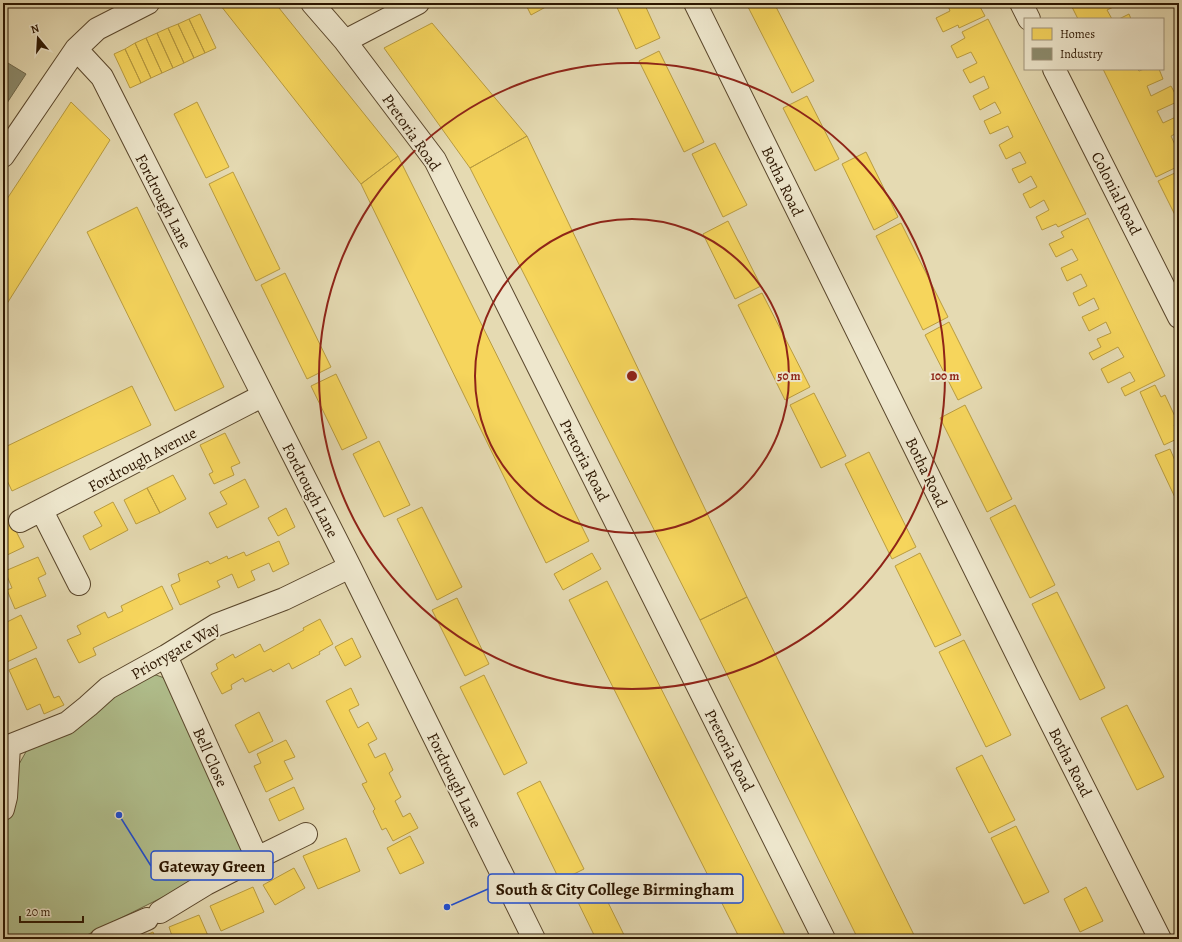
<svg xmlns="http://www.w3.org/2000/svg" width="1182" height="942" font-family="Alegreya,serif">
	<rect width="100%" height="100%" fill="#e5dab2"/>
	<filter id="stains"><feTurbulence type="fractalNoise" baseFrequency=".005" numOctaves="4"/><feColorMatrix values="0 0 0 0 .2 0 0 0 0 .09 0 0 0 0 .02 0 0 0 .5 -.17"/></filter>
	<radialGradient id="worn" r=".72"><stop offset=".6" stop-color="#630" stop-opacity="0"/><stop offset="1" stop-color="#630" stop-opacity=".3"/></radialGradient>
	<path fill="#b1c08e" stroke="#6e6b47" d="M 156,675 L 170,680 L 244,843 L 239,859 L 79,939 L 3,939 L 3,826 L 11,804 L 18,766 L 27,750 L 71,733 L 118,694 L 144,678 Z"/>
	<path fill="#f6d55c" stroke="#b99c40" d="M 226,3 L 275,3 L 398,156 L 361,184 L 221,6 Z
		M 525,3 L 553,3 L 531,15 Z
		M 615,3 L 644,3 L 660,38 L 636,49 Z
		M 751,3 L 774,3 L 814,81 L 792,93 L 747,5 Z
		M 947,3 L 978,3 L 985,16 L 959,28 L 958,25 L 943,32 L 936,18 L 950,11 Z
		M 1070,3 L 1122,3 L 1107,10 L 1112,19 L 1078,19 Z
		M 200,14 L 216,48 L 205,53 L 189,19 Z
		M 1129,14 L 1131,19 L 1119,19 Z
		M 189,19 L 205,53 L 194,58 L 178,24 Z
		M 988,19 L 1086,214 L 1058,227 L 1056,224 L 1042,230 L 1036,217 L 1049,210 L 1044,200 L 1030,208 L 1023,194 L 1037,187 L 1031,176 L 1019,183 L 1012,169 L 1026,163 L 1020,152 L 1006,159 L 999,145 L 1013,137 L 1008,126 L 990,134 L 984,121 L 1001,113 L 995,102 L 980,110 L 973,96 L 989,88 L 984,76 L 970,83 L 963,70 L 977,63 L 971,52 L 957,58 L 951,46 L 965,38 L 962,32 Z
		M 432,23 L 527,136 L 470,168 L 384,48 Z
		M 178,24 L 194,58 L 184,63 L 168,28 Z
		M 168,28 L 184,63 L 173,68 L 157,33 Z
		M 157,33 L 173,68 L 162,73 L 146,38 Z
		M 146,38 L 162,73 L 151,78 L 135,43 Z
		M 135,43 L 151,78 L 141,83 L 125,49 Z
		M 125,49 L 141,83 L 130,88 L 114,54 Z
		M 659,51 L 704,142 L 684,152 L 639,61 Z
		M 1103,69 L 1137,69 L 1139,71 L 1144,69 L 1159,69 L 1163,79 L 1147,86 L 1151,96 L 1171,86 L 1179,101 L 1157,111 L 1163,123 L 1178,116 L 1179,117 L 1179,132 L 1171,136 L 1176,147 L 1179,146 L 1179,166 L 1156,177 Z
		M 807,96 L 839,159 L 815,171 L 783,108 Z
		M 71,102 L 110,140 L 3,310 L 3,205 Z
		M 197,102 L 229,167 L 206,178 L 174,114 Z
		M 527,136 L 747,597 L 700,620 L 470,168 Z
		M 715,143 L 747,205 L 723,217 L 692,154 Z
		M 866,152 L 898,217 L 874,230 L 842,164 Z
		M 398,156 L 589,541 L 546,563 L 361,184 Z
		M 1179,171 L 1179,223 L 1158,181 Z
		M 233,172 L 280,269 L 256,281 L 209,184 Z
		M 137,207 L 224,387 L 175,411 L 87,232 Z
		M 1088,218 L 1165,376 L 1125,396 L 1121,388 L 1135,381 L 1130,372 L 1108,383 L 1101,369 L 1124,357 L 1118,347 L 1093,360 L 1089,353 L 1101,347 L 1097,339 L 1111,333 L 1106,322 L 1089,331 L 1082,317 L 1099,309 L 1094,298 L 1079,306 L 1073,293 L 1087,286 L 1081,274 L 1067,281 L 1061,268 L 1078,260 L 1072,249 L 1056,257 L 1049,244 L 1064,237 L 1061,232 Z
		M 728,221 L 761,286 L 735,299 L 703,234 Z
		M 901,223 L 948,317 L 923,330 L 876,236 Z
		M 285,273 L 331,367 L 307,379 L 261,285 Z
		M 762,293 L 810,387 L 785,400 L 738,305 Z
		M 949,322 L 982,388 L 958,400 L 925,335 Z
		M 336,374 L 367,438 L 342,450 L 311,386 Z
		M 1155,385 L 1161,397 L 1165,395 L 1178,423 L 1174,425 L 1179,436 L 1179,438 L 1164,445 L 1140,392 Z
		M 132,386 L 151,425 L 12,491 L 3,472 L 3,448 Z
		M 814,393 L 846,456 L 821,468 L 790,405 Z
		M 965,405 L 1012,499 L 987,512 L 940,418 Z
		M 225,433 L 240,463 L 231,467 L 234,475 L 214,484 L 209,474 L 213,472 L 200,445 Z
		M 379,441 L 410,505 L 384,517 L 353,454 Z
		M 1170,449 L 1176,463 L 1179,462 L 1179,506 L 1155,455 Z
		M 869,452 L 916,547 L 892,559 L 845,464 Z
		M 173,475 L 186,499 L 160,513 L 147,488 Z
		M 245,479 L 259,507 L 217,528 L 209,513 L 227,504 L 220,492 Z
		M 147,488 L 160,513 L 136,524 L 124,500 Z
		M 113,502 L 128,530 L 90,550 L 83,536 L 102,526 L 94,512 Z
		M 1015,505 L 1055,585 L 1030,598 L 990,518 Z
		M 422,507 L 462,587 L 437,600 L 397,519 Z
		M 286,508 L 295,527 L 278,536 L 268,518 Z
		M 10,519 L 24,547 L 3,557 L 3,523 Z
		M 279,541 L 289,564 L 273,572 L 269,563 L 251,571 L 255,580 L 238,588 L 232,574 L 217,581 L 220,587 L 180,605 L 171,585 L 180,581 L 178,574 L 208,561 L 210,564 L 227,556 L 228,559 L 244,552 L 246,556 Z
		M 592,553 L 601,569 L 563,590 L 554,574 Z
		M 920,553 L 961,635 L 935,647 L 895,566 Z
		M 38,557 L 46,574 L 38,578 L 46,596 L 15,609 L 7,590 L 12,588 L 5,571 Z
		M 607,581 L 787,939 L 740,939 L 569,600 Z
		M 162,586 L 173,609 L 93,648 L 96,655 L 79,663 L 67,640 L 81,634 L 77,626 L 105,612 L 108,618 L 123,611 L 121,606 Z
		M 1057,592 L 1105,688 L 1080,700 L 1032,604 Z
		M 747,597 L 916,939 L 858,939 L 700,620 Z
		M 457,598 L 489,664 L 465,676 L 432,610 Z
		M 21,615 L 37,648 L 7,662 L 3,653 L 3,624 Z
		M 320,619 L 333,644 L 319,652 L 320,654 L 292,669 L 289,663 L 273,672 L 271,669 L 245,682 L 243,678 L 231,685 L 232,689 L 222,694 L 211,673 L 218,669 L 216,664 L 233,654 L 235,658 L 260,644 L 264,652 L 304,630 L 303,628 Z
		M 352,638 L 361,657 L 345,666 L 335,647 Z
		M 964,640 L 1011,735 L 986,747 L 939,652 Z
		M 36,658 L 54,698 L 59,696 L 64,705 L 44,714 L 40,704 L 27,710 L 9,670 Z
		M 484,675 L 527,763 L 504,775 L 460,687 Z
		M 351,688 L 359,705 L 349,710 L 358,728 L 368,722 L 377,739 L 368,744 L 375,758 L 385,753 L 393,770 L 389,773 L 401,797 L 395,801 L 403,817 L 410,813 L 418,828 L 393,841 L 386,828 L 382,830 L 373,811 L 375,809 L 362,784 L 367,782 L 326,701 Z
		M 1127,705 L 1164,777 L 1137,790 L 1101,718 Z
		M 259,712 L 273,741 L 249,753 L 235,725 Z
		M 286,740 L 295,757 L 284,761 L 293,779 L 266,792 L 254,766 L 261,763 L 257,754 Z
		M 982,755 L 1015,820 L 989,833 L 956,768 Z
		M 540,781 L 584,869 L 560,881 L 517,793 Z
		M 294,787 L 304,809 L 279,821 L 269,799 Z
		M 1016,826 L 1049,892 L 1024,904 L 991,838 Z
		M 410,836 L 424,863 L 400,874 L 387,848 Z
		M 346,838 L 360,871 L 318,889 L 303,856 Z
		M 294,868 L 305,888 L 275,905 L 263,885 Z
		M 598,882 L 626,939 L 596,939 L 574,894 Z
		M 253,887 L 264,912 L 221,931 L 210,906 Z
		M 1086,887 L 1103,921 L 1080,932 L 1064,899 Z
		M 199,915 L 209,938 L 173,939 L 169,927 Z
		M 153,932 L 156,939 L 137,939 Z"/>
	<path fill="#8c8c6e" stroke="#6f694d" d="M 3,60 L 26,74 L 3,109 Z"/>
	<g fill="none" stroke-linecap="round" stroke-linejoin="round">
		<defs>
			<path id="minor" d="M 312,3 L 345,41 L 435,160 L 824,939
				M 695,3 L 1030,681 L 1160,939
				M 1021,3 L 1029,19
				M 345,41 L 418,3
				M 76,49 L 102,77 L 350,567 L 534,939
				M 1054,69 L 1179,317
				M 3,156 L 76,49 L 97,29 L 148,3
				M 42,511 L 79,584
				M 20,521 L 262,396
				M 166,656 L 257,858
				M 3,809 L 6,797 L 9,746 L 67,723 L 88,706 L 108,688 L 166,656 L 216,625 L 284,599 L 350,567
				M 160,912 L 206,884 L 257,858 L 306,834
				M 101,939 L 147,919"/>
		</defs>
		<use href="#minor" stroke="#5a472c" stroke-width="24"/>
		<use href="#minor" stroke="#eee7cd" stroke-width="22"/>
	</g>
	<g fill="none" stroke="#8f2418" stroke-width="2">
		<circle cx="632" cy="376" r="157"/>
		<circle cx="632" cy="376" r="313"/>
	</g>
	<g text-anchor="middle" stroke-width="4" stroke-linejoin="round" paint-order="stroke">
		<g font-size="16" fill="#2c1600" stroke="#eee7cd">
			<text transform="translate(412 132) rotate(55)" y="6">Pretoria Road</text>
			<text transform="translate(783 181) rotate(64)" y="6">Botha Road</text>
			<text transform="translate(1117 193) rotate(63)" y="6">Colonial Road</text>
			<text transform="translate(164 201) rotate(63)" y="6">Fordrough Lane</text>
			<text transform="translate(142 459) rotate(-28)" y="6">Fordrough Avenue</text>
			<text transform="translate(585 460) rotate(63)" y="6">Pretoria Road</text>
			<text transform="translate(927 472) rotate(64)" y="6">Botha Road</text>
			<text transform="translate(311 490) rotate(63)" y="6">Fordrough Lane</text>
			<text transform="translate(175 650) rotate(-30)" y="6">Priorygate Way</text>
			<text transform="translate(730 750) rotate(63)" y="6">Pretoria Road</text>
			<text transform="translate(211 757) rotate(66)" y="6">Bell Close</text>
			<text transform="translate(1071 762) rotate(63)" y="6">Botha Road</text>
			<text transform="translate(455 780) rotate(64)" y="6">Fordrough Lane</text>
		</g>
	</g>
	<circle cx="632" cy="376" r="6" fill="#8f2418" stroke="#eee7cd" stroke-width="2"/>
	<g font-size="12" text-anchor="middle" font-weight="bold" fill="#8f2418" stroke="#eee7cd" stroke-width="4" stroke-linejoin="round" paint-order="stroke">
		<text x="789" y="380">50 m</text>
		<text x="945" y="380">100 m</text>
	</g>
	<path fill="none" stroke="#1d4ed8" stroke-width="1.5" d="M119 815L151 866M447 907L488 889"/>
	<g fill="#1d4ed8" stroke="#eee7cd" stroke-width="1.5">
		<circle cx="119" cy="815" r="4"/>
		<circle cx="447" cy="907" r="4"/>
	</g>
	<g fill="#eee7cd" stroke="#1d4ed8" stroke-width="1.5">
		<rect x="151" y="851" width="122" height="29" rx="4"/>
		<rect x="488" y="874" width="255" height="29" rx="4"/>
	</g>
	<g font-size="17" text-anchor="middle" font-weight="bold" fill="#2c1600">
		<text x="212" y="872">Gateway Green</text>
		<text x="615" y="895">South &amp; City College Birmingham</text>
	</g>
	<rect width="1182" height="942" fill="none" stroke="#e5dab2" stroke-width="16"/>
	<rect x="4" y="4" width="1174" height="934" fill="none" stroke="#2c1600" stroke-width="2"/>
	<rect x="8" y="8" width="1166" height="926" fill="none" stroke="#2c1600"/>
	<rect x="1024" y="18" width="140" height="52" fill="#eee7cd" stroke="#a0937b"/>
	<rect x="1032" y="28" width="20" height="12" fill="#f6d55c" stroke="#a0937b"/>
	<text x="1060" y="38" font-size="12" fill="#2c1600">Homes</text>
	<rect x="1032" y="48" width="20" height="12" fill="#8c8c6e" stroke="#a0937b"/>
	<text x="1060" y="58" font-size="12" fill="#2c1600">Industry</text>
	<g transform="translate(38 38) rotate(342)" stroke="#eee7cd" stroke-width="3" paint-order="stroke">
	<path d="M0-3L7 15L0 10L-7 15Z" fill="#2c1600"/>
	<text y="-6" font-size="11" font-weight="bold" text-anchor="middle" fill="#2c1600">N</text>
	</g>
	<path d="M20 916v6h63v-6" fill="none" stroke="#2c1600" stroke-width="2"/>
	<text x="26" y="916" font-size="12" fill="#2c1600" stroke="#eee7cd" stroke-width="3" paint-order="stroke">20 m</text>
	<rect width="100%" height="100%" filter="url(#stains)"/>
	<rect width="100%" height="100%" fill="url(#worn)"/>
</svg>
